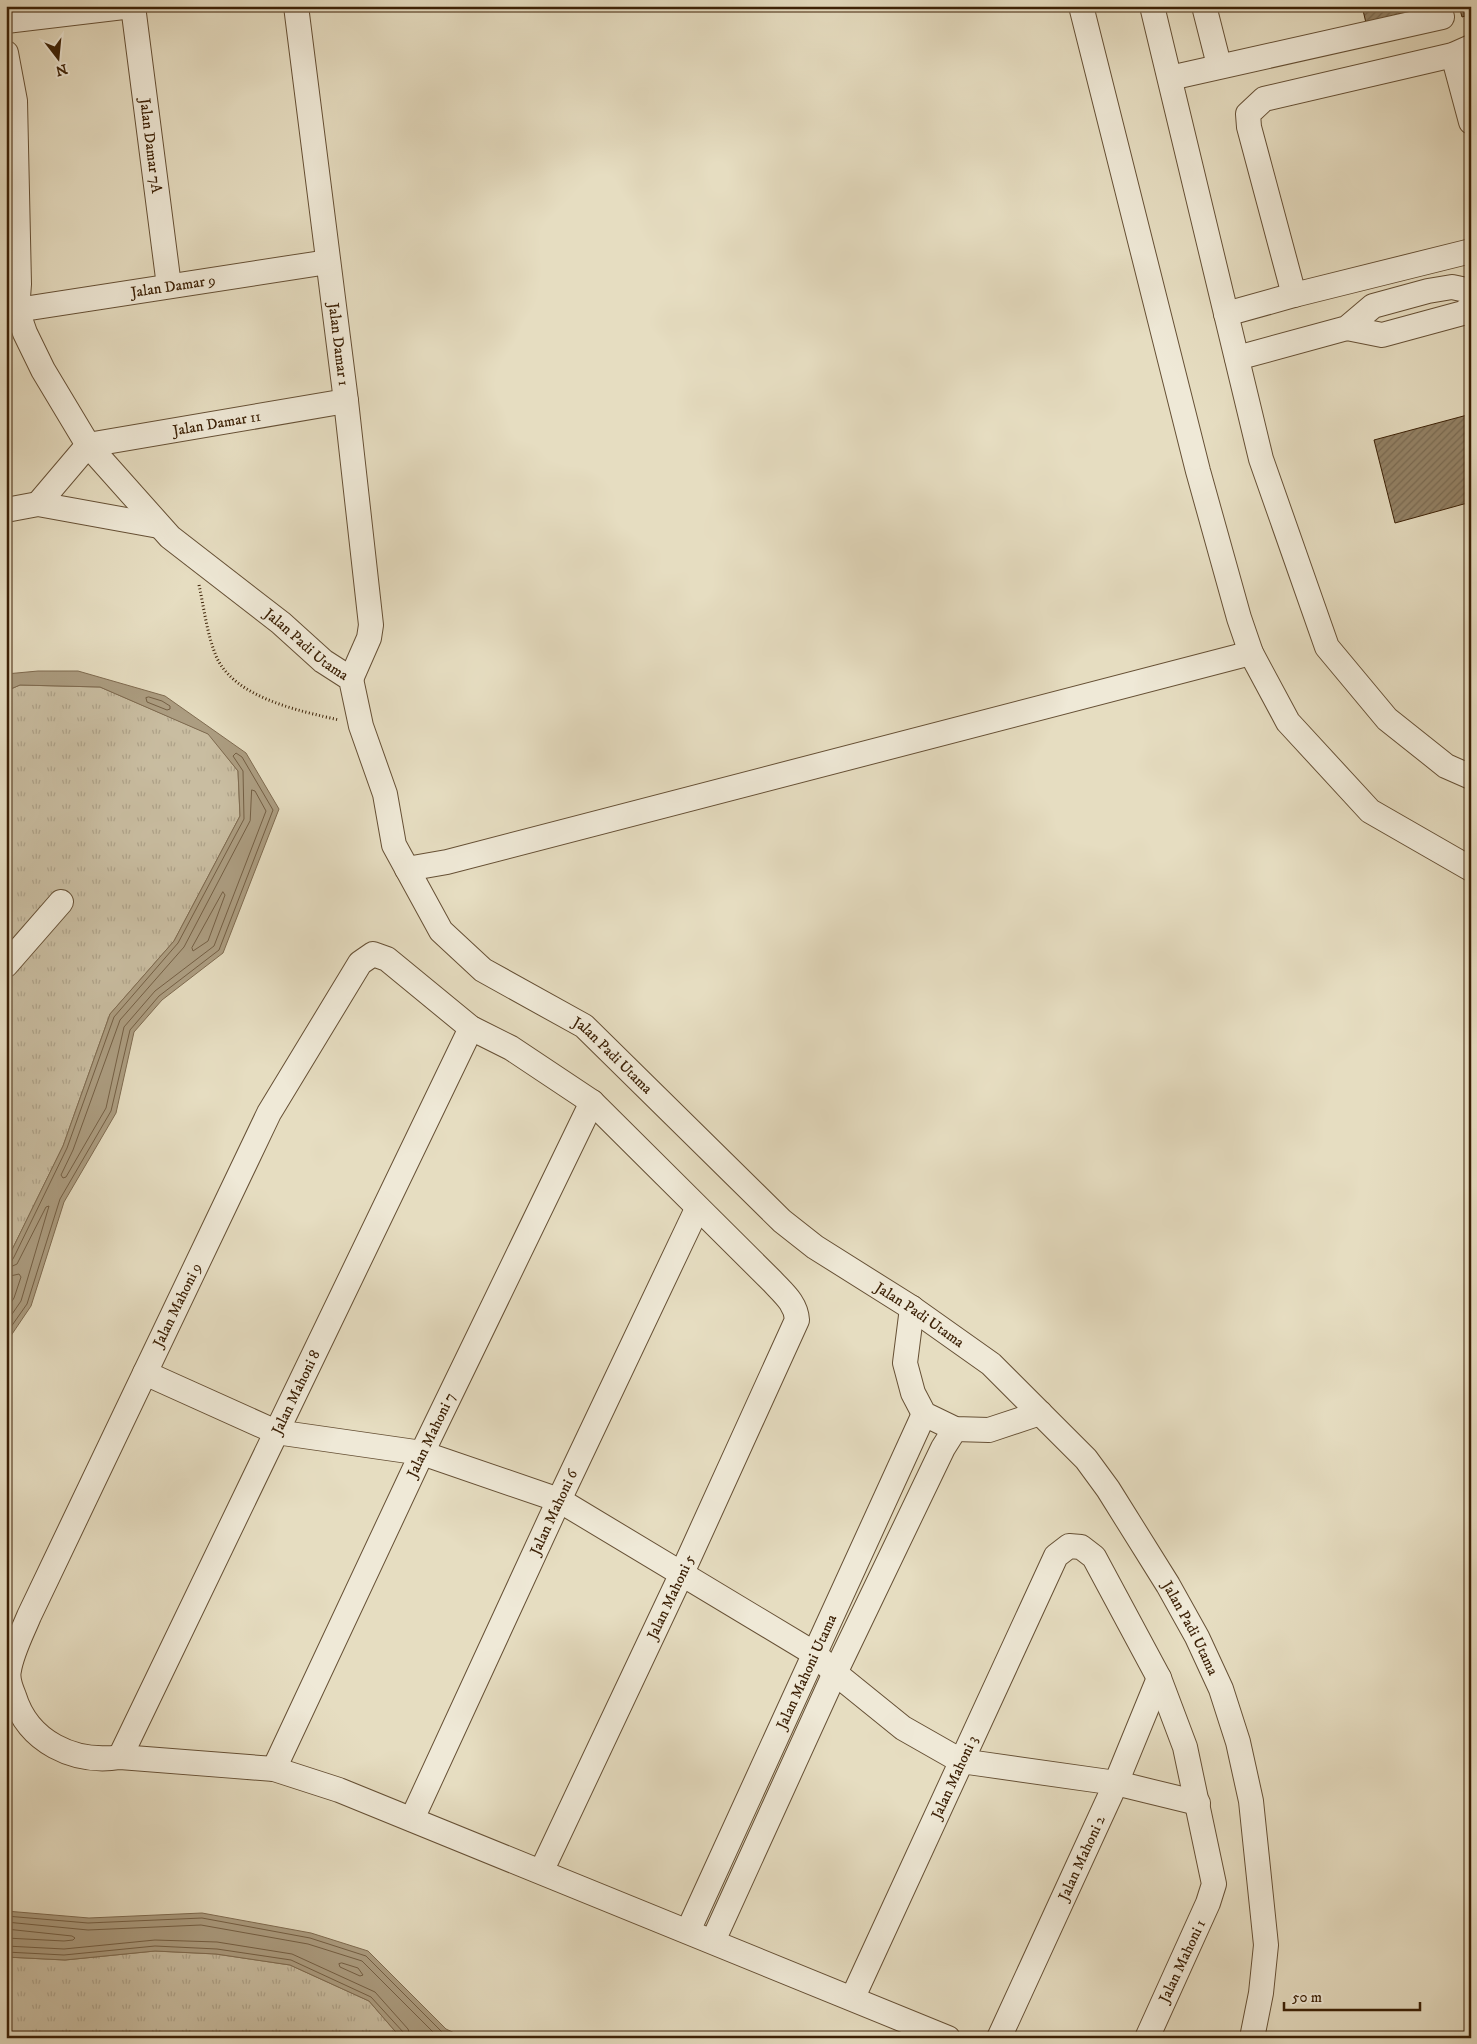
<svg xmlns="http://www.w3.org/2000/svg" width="1477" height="2044" font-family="'IM FELL DW Pica',serif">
	<defs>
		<pattern id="grass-tufts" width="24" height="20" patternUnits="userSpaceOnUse" patternTransform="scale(1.25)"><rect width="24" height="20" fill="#c9bda1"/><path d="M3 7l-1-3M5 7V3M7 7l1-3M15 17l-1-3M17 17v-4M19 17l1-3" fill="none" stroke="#aea289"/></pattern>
		<pattern id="building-hatch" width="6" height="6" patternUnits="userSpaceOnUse" patternTransform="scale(1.25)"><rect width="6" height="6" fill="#948367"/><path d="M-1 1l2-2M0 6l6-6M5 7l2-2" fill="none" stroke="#7a6b53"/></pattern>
	</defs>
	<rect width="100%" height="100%" fill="#e6ddc1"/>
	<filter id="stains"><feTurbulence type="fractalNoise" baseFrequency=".004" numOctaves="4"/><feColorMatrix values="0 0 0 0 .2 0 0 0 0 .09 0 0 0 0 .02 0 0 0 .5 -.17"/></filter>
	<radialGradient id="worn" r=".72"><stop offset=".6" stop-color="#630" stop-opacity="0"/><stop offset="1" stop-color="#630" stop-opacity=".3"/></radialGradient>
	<path fill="url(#grass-tufts)" stroke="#826f54" d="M 20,685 L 100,687 L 209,734 L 238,771 L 240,816 L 174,941 L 110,1014 L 63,1146 L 6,1262 L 6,691 Z
		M 155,1951 L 216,1954 L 290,1965 L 369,2001 L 401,2038 L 6,2038 L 6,1957 L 65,1960 Z"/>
	<path fill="#ac9d81" stroke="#7f6b50" d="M 38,671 L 78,671 L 165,696 L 246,753 L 279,809 L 223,953 L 162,1000 L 134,1032 L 116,1113 L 64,1202 L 31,1306 L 6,1343 L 6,1262 L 63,1146 L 110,1014 L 174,941 L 240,816 L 238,771 L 208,734 L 100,687 L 20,685 L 6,691 L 6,674 Z
		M 6,1911 L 89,1918 L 202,1913 L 311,1933 L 368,1951 L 446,2029 L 465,2038 L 401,2038 L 369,2001 L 290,1965 L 216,1954 L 155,1951 L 65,1960 L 6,1957 Z"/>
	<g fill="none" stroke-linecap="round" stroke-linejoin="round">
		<path stroke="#745f44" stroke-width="1" d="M 149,697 L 162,701 L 170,706 L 170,709 L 167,710 L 147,702 L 146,698 Z
			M 252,790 L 255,791 L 266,811 L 214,946 L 155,991 L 124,1027 L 106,1108 L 66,1177 L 63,1178 L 61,1175 L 73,1150 L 120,1020 L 184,947 L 250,821 Z
			M 223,892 L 225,895 L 208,941 L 193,951 L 192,948 Z
			M 6,1263 L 11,1262 L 14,1257 L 67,1148 L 114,1017 L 178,943 L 244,819 L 243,771 L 233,756 L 236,753 L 242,757 L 273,810 L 219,950 L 159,996 L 130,1030 L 111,1111 L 60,1199 L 27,1304 L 6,1334
			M 6,1269 L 17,1264 L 46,1207 L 49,1206 L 21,1301 L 6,1323
			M 6,1277 L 19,1274 L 21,1277 L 14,1298 L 6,1310
			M 6,1916 L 88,1923 L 202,1918 L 310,1938 L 366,1956 L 443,2033 L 453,2038
			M 6,1922 L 88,1930 L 201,1925 L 308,1944 L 362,1961 L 439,2038
			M 6,1929 L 72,1936 L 75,1938 L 73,1940 L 64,1941 L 6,1938
			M 6,1946 L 64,1949 L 155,1940 L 217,1942 L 292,1954 L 375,1992 L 408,2029 L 411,2038
			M 6,1952 L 64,1955 L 155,1946 L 217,1949 L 291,1960 L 371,1997 L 404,2033 L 405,2038
			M 342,1963 L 358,1968 L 363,1975 L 360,1976 L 340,1967 L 339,1964 Z"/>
	</g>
	<path fill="url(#building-hatch)" stroke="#3c2106" d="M 1362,6 L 1429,6 L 1366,23 Z
		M 1459,6 L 1471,6 L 1471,14 L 1462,17 Z
		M 1471,414 L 1471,502 L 1395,523 L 1374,440 Z"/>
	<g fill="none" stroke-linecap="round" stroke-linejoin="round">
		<defs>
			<g id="minor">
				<path id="s1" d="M 133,6 L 169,286"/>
				<path id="s2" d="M 296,6 L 346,401 L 371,625 L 369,638 L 351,679"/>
				<path d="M 1081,6 L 1198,471 L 1239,618 L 1251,653 L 1288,722 L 1370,811 L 1471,869"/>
				<path d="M 1152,6 L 1261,459 L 1327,647 L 1387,719 L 1446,766 L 1471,777"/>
				<path d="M 1204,6 L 1219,65"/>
				<path d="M 6,21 L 132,6"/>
				<path d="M 1471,47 L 1453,55 L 1264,99 L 1248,114 L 1249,127 L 1294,295 L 1471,251"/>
				<path id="s3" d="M 6,53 L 15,101 L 19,284 L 17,310 L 25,333 L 43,370 L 88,445 L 170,537 L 281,623 L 323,661 L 351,679 L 361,726 L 385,794 L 394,845 L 441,931 L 483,970 L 584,1026 L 782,1221 L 815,1247 L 912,1308 L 991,1364 L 1086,1459 L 1108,1489 L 1168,1585 L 1197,1637 L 1221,1689 L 1238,1742 L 1251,1801 L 1266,1945 L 1261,1993 L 1252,2038"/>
				<path d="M 1453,55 L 1471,122"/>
				<path d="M 1170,78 L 1442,17"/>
				<path id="s4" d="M 17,310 L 328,262"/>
				<path d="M 1226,314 L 1294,295"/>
				<path d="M 1347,328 L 1382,335 L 1463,313 L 1471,307"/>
				<path d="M 1237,358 L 1347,328 L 1373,306 L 1428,291 L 1452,287 L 1471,291"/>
				<path id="s5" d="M 38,504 L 88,445 L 346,401"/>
				<path d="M 6,510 L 38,504 L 159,526"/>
				<path d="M 407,869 L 447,862 L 1251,653"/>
				<path d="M 6,965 L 61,902"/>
				<path d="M 912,1308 L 905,1363 L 913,1393 L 924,1414 L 955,1429 L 989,1430 L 1040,1413"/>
				<path d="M 145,1373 L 276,1432 L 422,1453 L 559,1500 L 815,1654 L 835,1673 L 903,1728 L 961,1761 L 1116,1783 L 1198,1803"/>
				<path id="s6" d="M 120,1757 L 471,1028"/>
				<path id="s7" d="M 274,1769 L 422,1453 L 592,1102"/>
				<path id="s8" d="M 412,1819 L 559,1500 L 697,1209"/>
				<path id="s9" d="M 541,1872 L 682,1573 L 797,1320 C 796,1303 783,1293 772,1281 L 592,1102 L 511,1048 L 471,1028 L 387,959 L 373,954 L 360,963 L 269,1113 L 29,1616 C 22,1633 12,1652 9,1670 C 7,1678 11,1689 14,1696 C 28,1742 74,1764 120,1757 L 274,1769 L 339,1790 L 948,2038"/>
				<path id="s10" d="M 688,1931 L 924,1414"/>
				<path d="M 713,1941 L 835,1673 L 943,1448 L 955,1429"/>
				<path id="s11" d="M 853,1997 L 1056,1556 L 1069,1546 L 1081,1547 L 1094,1557 L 1159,1678 L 1185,1747 L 1214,1884 L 1208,1903 L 1147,2038"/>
				<path id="s12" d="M 999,2038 L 1116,1783 L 1159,1678"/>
			</g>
		</defs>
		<use href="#minor" stroke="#665035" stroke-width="26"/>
		<path stroke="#3c2106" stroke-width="3" stroke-dasharray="1 2.5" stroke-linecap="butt" d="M 199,585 C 204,608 207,634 216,656 C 234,698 300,711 339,720"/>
		<use href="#minor" stroke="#efe9d7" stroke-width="24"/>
	</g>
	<g text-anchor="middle" stroke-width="4" stroke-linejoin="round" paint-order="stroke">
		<g font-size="15" fill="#3c2106" stroke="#efe9d7">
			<text dy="5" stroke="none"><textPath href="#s1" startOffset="141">Jalan Damar 7A</textPath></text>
			<text dy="5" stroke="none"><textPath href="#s4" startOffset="158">Jalan Damar 9</textPath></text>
			<text dy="5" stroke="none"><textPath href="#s2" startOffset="341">Jalan Damar 1</textPath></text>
			<text dy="5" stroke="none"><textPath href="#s5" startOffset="208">Jalan Damar 11</textPath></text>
			<text dy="5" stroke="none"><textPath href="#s3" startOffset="708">Jalan Padi Utama</textPath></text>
			<text dy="5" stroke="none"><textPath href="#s3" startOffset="1248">Jalan Padi Utama</textPath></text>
			<text transform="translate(177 1305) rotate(-64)" y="5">Jalan Mahoni 9</text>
			<text dy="5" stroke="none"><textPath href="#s3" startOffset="1652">Jalan Padi Utama</textPath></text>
			<text dy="5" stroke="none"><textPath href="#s6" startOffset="405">Jalan Mahoni 8</textPath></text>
			<text dy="5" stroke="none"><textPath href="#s7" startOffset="369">Jalan Mahoni 7</textPath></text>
			<text dy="5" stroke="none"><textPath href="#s8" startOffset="338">Jalan Mahoni 6</textPath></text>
			<text dy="5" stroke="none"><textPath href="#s9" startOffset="304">Jalan Mahoni 5</textPath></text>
			<text dy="5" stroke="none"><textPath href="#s3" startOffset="2072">Jalan Padi Utama</textPath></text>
			<text dy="5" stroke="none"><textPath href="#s10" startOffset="285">Jalan Mahoni Utama</textPath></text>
			<text dy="5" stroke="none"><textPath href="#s11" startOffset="242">Jalan Mahoni 3</textPath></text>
			<text dy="5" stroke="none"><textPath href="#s12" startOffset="198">Jalan Mahoni 2</textPath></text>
			<text transform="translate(1182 1961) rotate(-65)" y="5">Jalan Mahoni 1</text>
		</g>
	</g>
	<rect width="1477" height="2044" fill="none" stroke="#e6ddc1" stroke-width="25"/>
	<rect x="8" y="8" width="1462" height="2029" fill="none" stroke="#3c2106" stroke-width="2.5"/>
	<rect x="12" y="12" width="1452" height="2019" fill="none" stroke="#3c2106"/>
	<g transform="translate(58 58) rotate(164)" stroke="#efe9d7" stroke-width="4" paint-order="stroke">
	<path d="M0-4L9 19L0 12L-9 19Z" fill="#3c2106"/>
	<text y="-8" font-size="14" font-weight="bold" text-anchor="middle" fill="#3c2106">N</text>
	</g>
	<path d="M1284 2002v8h136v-8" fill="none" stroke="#3c2106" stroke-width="2.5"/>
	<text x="1292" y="2002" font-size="15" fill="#3c2106" stroke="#efe9d7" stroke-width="4" paint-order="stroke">50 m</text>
	<rect width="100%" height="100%" filter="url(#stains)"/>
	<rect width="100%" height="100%" fill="url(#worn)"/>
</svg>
